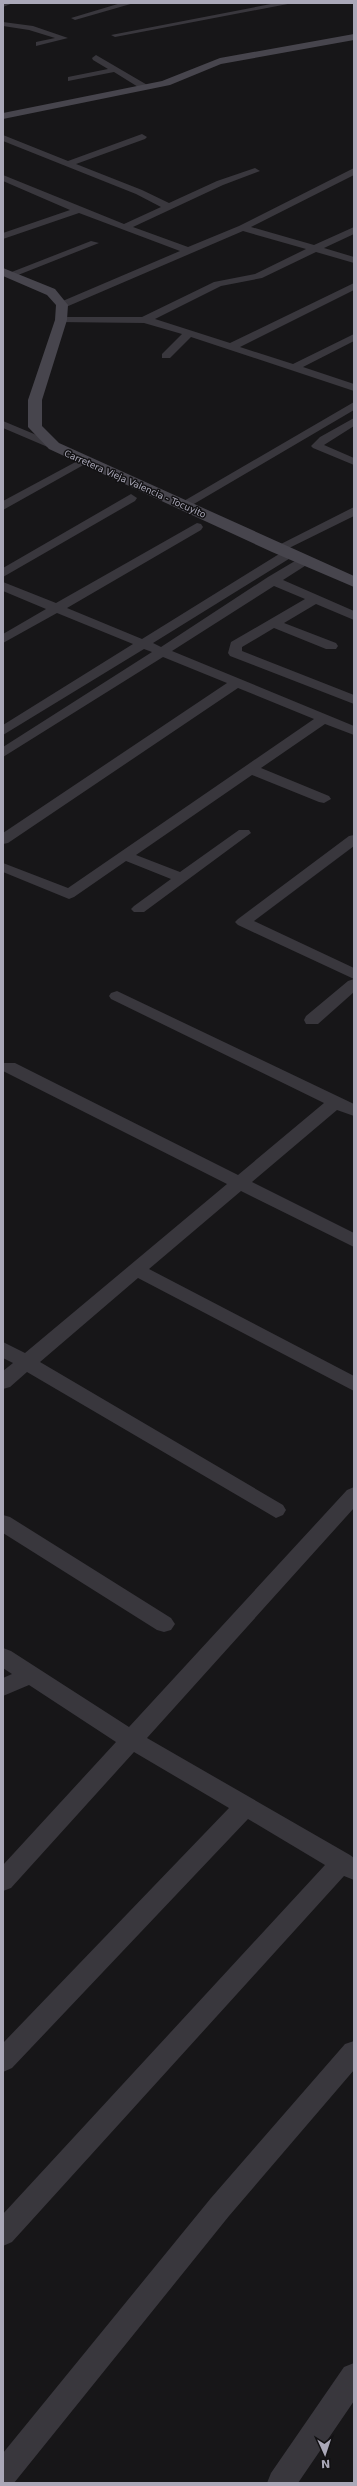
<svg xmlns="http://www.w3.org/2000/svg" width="357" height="2486" font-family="'DejaVu Sans',sans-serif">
	<rect width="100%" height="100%" fill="#171618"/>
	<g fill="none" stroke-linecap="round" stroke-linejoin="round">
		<path fill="#39373d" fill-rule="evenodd" d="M 3,3 L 13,3 L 3,7 Z
			M 121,3 L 134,3 L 75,20 L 71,18 Z
			M 276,3 L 293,3 L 115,37 L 111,35 Z
			M 3,22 L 33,26 L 68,38 L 36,46 L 36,42 L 55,38 L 29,30 L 3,26 Z
			M 96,55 L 149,86 L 150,88 L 143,90 L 114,72 L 68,81 L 68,77 L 108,69 L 93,60 L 92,58 Z
			M 142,134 L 147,137 L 145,139 L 76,164 L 142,190 L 169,203 L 217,181 L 255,168 L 260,171 L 223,185 L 133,227 L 188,247 L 239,226 L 354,168 L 354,175 L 251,227 L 314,245 L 354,227 L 354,234 L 324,248 L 354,257 L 354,263 L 316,252 L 262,278 L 221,286 L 155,319 L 230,343 L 354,283 L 354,290 L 240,347 L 293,364 L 354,334 L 354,341 L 303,367 L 354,384 L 354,391 L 191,337 L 170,358 L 162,358 L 162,354 L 182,334 L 144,323 L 57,322 L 56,320 L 61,317 L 142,317 L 214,282 L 255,274 L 306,249 L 243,231 L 66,307 L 58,307 L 58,303 L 180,251 L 79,213 L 3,239 L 3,233 L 70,210 L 3,181 L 3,175 L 124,224 L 161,207 L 136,194 L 3,141 L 3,135 L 68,161 Z
			M 91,241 L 99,243 L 13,277 L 4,275 Z
			M 354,402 L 354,410 L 187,508 L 183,509 L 177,505 Z
			M 354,418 L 354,426 L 324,445 L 354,458 L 354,465 L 313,448 L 311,446 L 320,437 Z
			M 3,421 L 58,444 L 60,446 L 58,448 L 50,448 L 3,428 Z
			M 83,458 L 89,461 L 87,463 L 3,510 L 3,501 Z
			M 131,494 L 137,498 L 135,501 L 3,577 L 3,568 Z
			M 354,507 L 354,516 L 281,552 L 277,553 L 271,549 Z
			M 197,523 L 201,524 L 203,527 L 201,530 L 67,608 L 142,639 L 284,551 L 292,551 L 294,554 L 292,557 L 153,643 L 161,647 L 268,577 L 300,558 L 308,558 L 310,561 L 308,564 L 283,580 L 354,611 L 354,620 L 316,604 L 284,623 L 336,643 L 338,646 L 336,649 L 326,649 L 274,628 L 242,647 L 242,651 L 354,695 L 354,704 L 230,656 L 228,653 L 231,642 L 305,599 L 274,586 L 172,651 L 354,726 L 354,735 L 325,724 L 261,768 L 329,796 L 331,799 L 324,803 L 319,802 L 252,775 L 136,855 L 180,872 L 239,830 L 249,830 L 251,833 L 144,912 L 134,912 L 131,909 L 134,906 L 171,879 L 126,861 L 74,897 L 69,899 L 3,872 L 3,863 L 68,888 L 314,719 L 238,688 L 8,843 L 3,844 L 3,833 L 227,683 L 163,657 L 3,757 L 3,747 L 152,652 L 144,649 L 3,735 L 3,725 L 133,644 L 57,613 L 3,643 L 3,634 L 46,609 L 3,591 L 3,582 L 56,603 Z
			M 354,835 L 354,846 L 254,921 L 354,968 L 354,979 L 238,925 L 235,922 L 238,919 L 349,836 Z
			M 354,979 L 354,992 L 318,1024 L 306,1024 L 304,1020 L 306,1016 L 348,981 Z
			M 117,991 L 354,1104 L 354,1116 L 337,1110 L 252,1182 L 354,1233 L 354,1247 L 241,1191 L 149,1269 L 354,1376 L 354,1391 L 138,1278 L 40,1362 L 283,1505 L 286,1510 L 283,1515 L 276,1518 L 27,1372 L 10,1387 L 3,1389 L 3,1371 L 13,1363 L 3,1358 L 3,1342 L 25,1353 L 227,1184 L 3,1071 L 3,1063 L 15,1063 L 238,1175 L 324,1103 L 111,999 L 109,996 L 111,993 Z
			M 354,1487 L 354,1508 L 147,1738 L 350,1855 L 354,1858 L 354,1880 L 344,1876 L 12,2242 L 3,2246 L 3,2214 L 325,1865 L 248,1819 L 12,2068 L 3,2072 L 3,2043 L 229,1808 L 134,1752 L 11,1888 L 3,1891 L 3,1865 L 116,1742 L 29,1685 L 3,1696 L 3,1678 L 12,1674 L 3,1668 L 3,1648 L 11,1651 L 129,1727 L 347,1490 Z
			M 3,1515 L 10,1517 L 171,1618 L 175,1624 L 171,1630 L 164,1632 L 157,1630 L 3,1533 Z
			M 354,2041 L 354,2070 L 229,2216 L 14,2483 L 3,2483 L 3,2453 L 211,2198 L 345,2044 Z
			M 354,2363 L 354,2401 L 298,2483 L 267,2483 L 271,2473 L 344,2367 Z"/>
		<path fill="#47454d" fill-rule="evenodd" d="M 354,34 L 354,40 L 221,64 L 170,85 L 3,119 L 3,113 L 162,81 L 220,58 Z
			M 3,268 L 55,289 L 68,305 L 67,320 L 42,400 L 42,426 L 59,443 L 354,576 L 354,587 L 272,552 L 49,449 L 28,427 L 28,400 L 55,320 L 56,305 L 47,295 L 3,276 Z"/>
	</g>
	<g text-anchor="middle" stroke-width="3" stroke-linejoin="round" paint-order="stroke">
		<g font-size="9" fill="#aaa8b8" stroke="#121113">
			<text transform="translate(135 484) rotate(24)" y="3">Carretera Vieja Valencia - Tocuyito</text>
		</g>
	</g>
	<rect width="357" height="2486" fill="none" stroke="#aaa8b8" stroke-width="8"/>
	<g transform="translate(325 2454) rotate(177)" stroke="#121113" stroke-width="3" paint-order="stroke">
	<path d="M0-3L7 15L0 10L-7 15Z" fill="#aaa8b8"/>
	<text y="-6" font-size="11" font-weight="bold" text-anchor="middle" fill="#aaa8b8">N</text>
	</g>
</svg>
